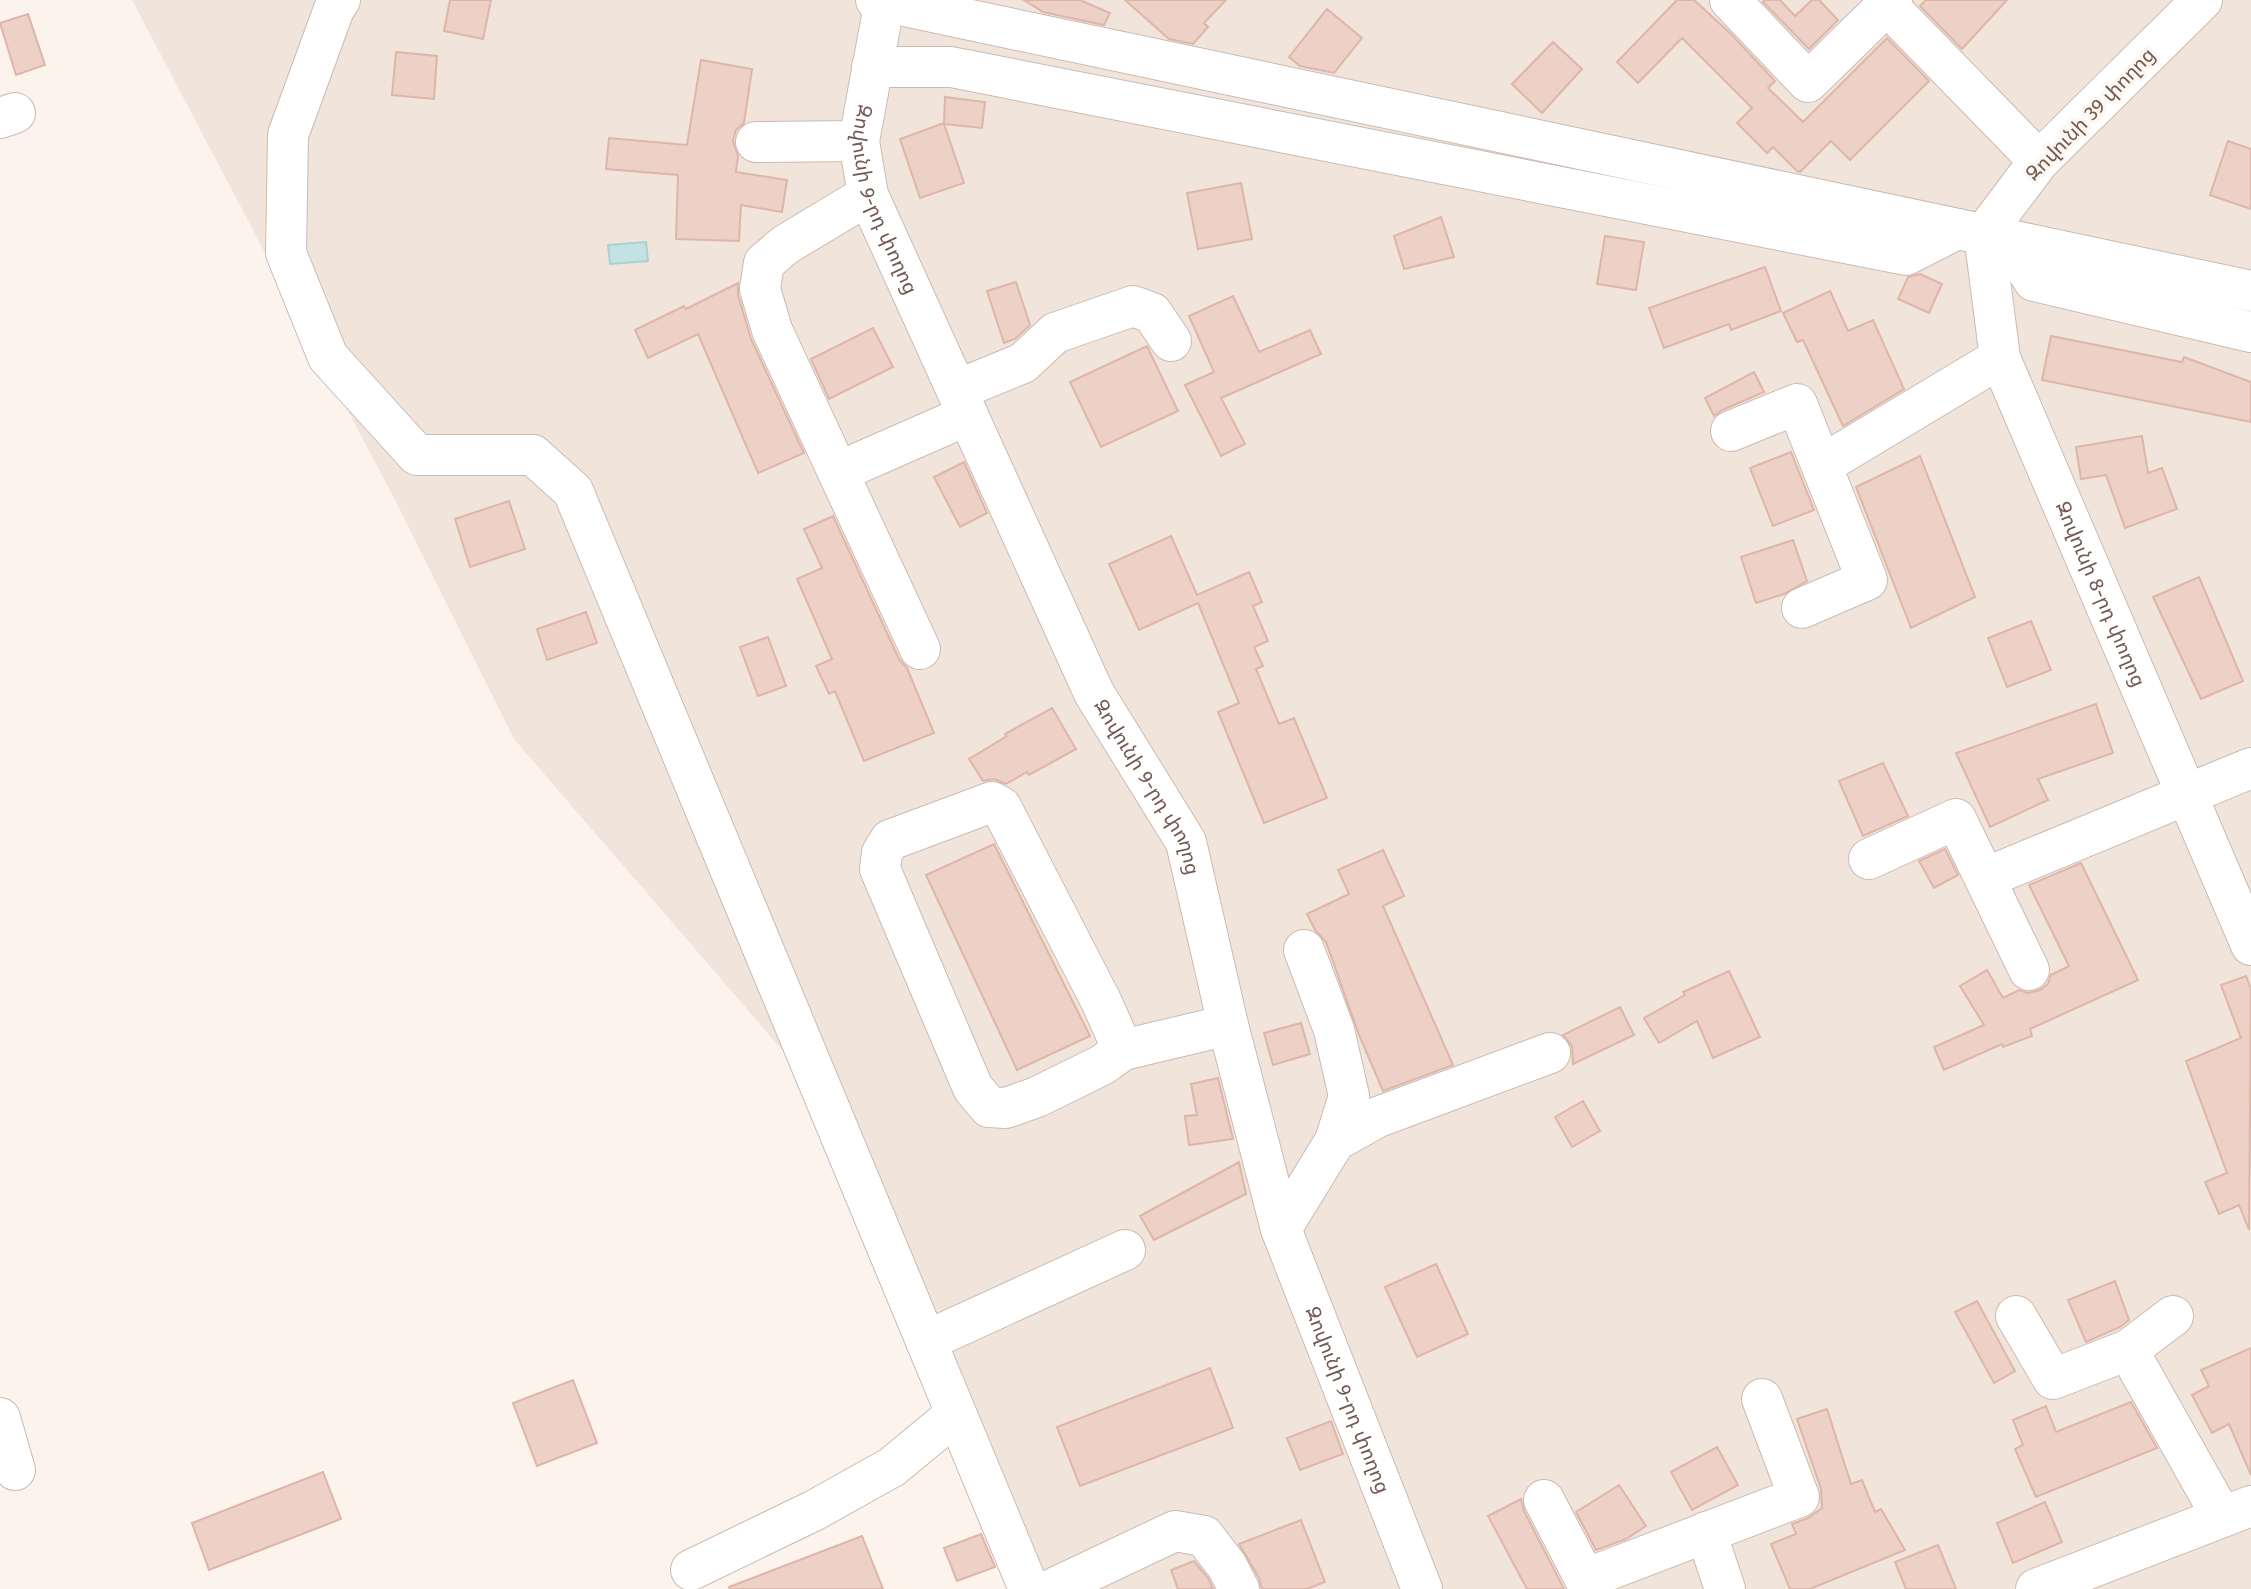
<svg xmlns="http://www.w3.org/2000/svg" width="2251" height="1589" font-family="'Fira Sans','Noto Sans Armenian',sans-serif">
	<rect width="100%" height="100%" fill="#fbf3ec"/>
	<path fill="#f1e4db" d="M 132,0 L 2251,0 L 2251,1589 L 1020,1589 L 797,1067 L 514,739 L 395,500 Z"/>
	<path fill="#c2e2e3" stroke="#a9d2d3" stroke-width="2" d="M 646,242 L 648,261 L 610,264 L 608,245 Z"/>
	<path fill="#edd0c6" stroke="#deb6a9" stroke-width="2" d="M 450,0 L 491,0 L 483,39 L 444,31 Z
		M 1024,0 L 1080,0 L 1110,13 L 1104,25 L 1043,12 Z
		M 1125,0 L 1226,0 L 1204,23 L 1208,27 L 1193,44 L 1169,39 Z
		M 1677,0 L 1694,0 L 1731,34 L 1775,81 L 1768,88 L 1803,122 L 1887,38 L 1929,81 L 1850,160 L 1831,141 L 1800,172 L 1797,171 L 1773,147 L 1767,153 L 1737,123 L 1752,108 L 1682,38 L 1638,83 L 1617,62 Z
		M 1765,0 L 1780,0 L 1795,16 L 1812,0 L 1819,0 L 1838,20 L 1809,49 L 1763,2 Z
		M 1926,0 L 2007,0 L 1962,49 L 1920,6 Z
		M 1327,9 L 1362,38 L 1334,73 L 1300,66 L 1289,57 Z
		M 28,14 L 45,65 L 16,75 L 0,23 Z
		M 1553,42 L 1582,69 L 1542,113 L 1512,84 Z
		M 396,52 L 437,56 L 434,99 L 392,95 Z
		M 701,60 L 752,69 L 744,123 L 736,130 L 733,141 L 738,156 L 736,172 L 787,180 L 782,212 L 741,205 L 739,241 L 676,239 L 678,175 L 606,169 L 609,138 L 687,145 Z
		M 945,97 L 985,102 L 982,128 L 944,124 L 964,183 L 920,198 L 900,139 L 944,123 Z
		M 2228,141 L 2251,149 L 2251,209 L 2210,195 Z
		M 1241,183 L 1252,239 L 1198,249 L 1187,193 Z
		M 1441,217 L 1454,257 L 1404,269 L 1394,236 Z
		M 1605,236 L 1644,242 L 1636,290 L 1597,284 Z
		M 1765,267 L 1781,311 L 1731,330 L 1729,324 L 1664,348 L 1649,308 Z
		M 1920,274 L 1942,284 L 1929,313 L 1898,299 L 1908,277 Z
		M 1016,282 L 1030,325 L 1015,339 L 1004,343 L 987,291 Z
		M 738,283 L 738,295 L 751,339 L 804,453 L 758,473 L 698,334 L 648,358 L 635,330 L 684,306 L 686,309 Z
		M 1830,291 L 1848,331 L 1873,320 L 1904,389 L 1843,426 L 1803,340 L 1797,342 L 1783,313 Z
		M 1233,296 L 1259,352 L 1310,330 L 1321,354 L 1221,398 L 1245,444 L 1221,456 L 1185,385 L 1214,372 L 1189,316 Z
		M 873,328 L 893,367 L 829,399 L 811,359 Z
		M 2051,336 L 2182,362 L 2184,357 L 2251,382 L 2251,422 L 2042,380 Z
		M 1147,346 L 1178,411 L 1101,447 L 1070,382 Z
		M 1754,372 L 1764,392 L 1722,410 L 1714,416 L 1705,398 Z
		M 2142,436 L 2148,473 L 2162,468 L 2177,509 L 2125,528 L 2106,475 L 2081,479 L 2076,447 Z
		M 1791,452 L 1814,510 L 1773,526 L 1750,468 Z
		M 1920,456 L 1975,597 L 1911,628 L 1856,487 Z
		M 964,462 L 987,513 L 960,527 L 934,477 Z
		M 509,501 L 525,549 L 470,567 L 455,519 Z
		M 833,516 L 899,659 L 907,668 L 934,733 L 864,761 L 835,691 L 829,694 L 816,666 L 832,659 L 797,579 L 822,568 L 804,529 Z
		M 1171,536 L 1197,595 L 1249,572 L 1262,602 L 1253,606 L 1268,641 L 1254,647 L 1263,666 L 1256,669 L 1279,724 L 1294,718 L 1327,798 L 1264,823 L 1218,712 L 1239,703 L 1198,603 L 1139,630 L 1109,564 Z
		M 1793,540 L 1807,581 L 1784,594 L 1756,603 L 1741,557 Z
		M 2199,577 L 2243,681 L 2201,699 L 2153,597 Z
		M 586,612 L 597,643 L 547,660 L 537,629 Z
		M 2031,621 L 2051,670 L 2007,687 L 1988,638 Z
		M 768,637 L 786,686 L 758,696 L 740,647 Z
		M 2096,704 L 2113,753 L 2038,779 L 2048,800 L 1990,827 L 1956,753 Z
		M 1052,708 L 1076,749 L 1029,775 L 1027,772 L 1006,784 L 994,779 L 983,781 L 969,759 L 1007,736 L 1005,734 Z
		M 1883,763 L 1908,816 L 1863,836 L 1839,781 Z
		M 994,844 L 1090,1036 L 1017,1070 L 926,875 Z
		M 1945,849 L 1958,875 L 1934,888 L 1919,861 Z
		M 1383,850 L 1404,896 L 1383,906 L 1453,1065 L 1383,1091 L 1359,1035 L 1326,942 L 1315,930 L 1307,914 L 1349,894 L 1338,870 Z
		M 2081,863 L 2138,980 L 2030,1029 L 2032,1036 L 2003,1047 L 2002,1044 L 1944,1070 L 1934,1047 L 1984,1025 L 1960,986 L 1987,970 L 2003,998 L 2019,990 L 2028,993 L 2040,990 L 2048,984 L 2051,975 L 2069,966 L 2029,885 Z
		M 1729,971 L 1760,1037 L 1713,1058 L 1697,1021 L 1659,1043 L 1644,1018 L 1685,995 L 1683,992 Z
		M 2246,976 L 2251,989 L 2249,1230 L 2239,1205 L 2219,1214 L 2205,1182 L 2227,1173 L 2186,1061 L 2241,1038 L 2221,985 Z
		M 1620,1007 L 1634,1035 L 1573,1064 L 1572,1046 L 1563,1035 Z
		M 1301,1023 L 1310,1054 L 1273,1065 L 1264,1033 Z
		M 1218,1078 L 1233,1139 L 1189,1145 L 1185,1116 L 1197,1115 L 1191,1084 Z
		M 1583,1101 L 1600,1131 L 1572,1147 L 1555,1117 Z
		M 1239,1162 L 1246,1194 L 1154,1240 L 1140,1216 Z
		M 1436,1264 L 1468,1334 L 1417,1357 L 1385,1287 Z
		M 2115,1281 L 2129,1320 L 2120,1327 L 2086,1342 L 2068,1300 Z
		M 1977,1301 L 2015,1371 L 1994,1383 L 1955,1312 Z
		M 2251,1348 L 2251,1475 L 2229,1424 L 2212,1433 L 2192,1395 L 2209,1386 L 2201,1370 Z
		M 1210,1368 L 1233,1428 L 1080,1486 L 1057,1427 Z
		M 573,1380 L 597,1443 L 537,1466 L 513,1403 Z
		M 2131,1402 L 2157,1448 L 2036,1497 L 2015,1449 L 2023,1445 L 2013,1420 L 2046,1406 L 2056,1432 Z
		M 1827,1409 L 1851,1484 L 1862,1480 L 1875,1512 L 1881,1509 L 1905,1550 L 1810,1589 L 1790,1589 L 1771,1544 L 1796,1534 L 1792,1524 L 1808,1518 L 1822,1508 L 1821,1489 L 1797,1419 Z
		M 1331,1421 L 1343,1454 L 1300,1470 L 1287,1438 Z
		M 1717,1447 L 1738,1485 L 1692,1510 L 1671,1472 Z
		M 323,1472 L 341,1519 L 209,1570 L 192,1523 Z
		M 1619,1485 L 1646,1526 L 1626,1539 L 1596,1550 L 1576,1512 Z
		M 1521,1499 L 1524,1511 L 1564,1589 L 1527,1589 L 1488,1516 Z
		M 2045,1502 L 2062,1542 L 2013,1563 L 1997,1523 Z
		M 1301,1520 L 1325,1582 L 1307,1589 L 1262,1589 L 1259,1578 L 1239,1544 Z
		M 981,1534 L 995,1567 L 957,1581 L 944,1548 Z
		M 862,1536 L 883,1589 L 730,1589 L 729,1587 Z
		M 1938,1545 L 1956,1589 L 1906,1589 L 1895,1562 Z
		M 1194,1561 L 1208,1578 L 1213,1589 L 1178,1589 L 1171,1570 Z"/>
	<g fill="none" stroke-linecap="round" stroke-linejoin="round">
		<defs>
			<g id="minor">
				<path d="M 340,0 L 334,9 L 288,135 L 286,253 L 328,357 L 417,455 L 533,455 L 573,491 L 1029,1589"/>
				<path d="M 876,0 L 2251,291"/>
				<path id="s1" d="M 885,0 L 859,141 L 868,195 L 1094,693 L 1186,842 L 1228,1025 L 1281,1229 L 1422,1589"/>
				<path d="M 1730,0 L 1808,82 L 1892,0"/>
				<path id="s2" d="M 2202,0 L 2039,161 L 1984,234 L 2000,358 L 2251,945"/>
				<path d="M 1887,5 L 2039,161"/>
				<path d="M 872,67 L 951,67 L 1906,255 L 1957,229"/>
				<path d="M 0,118 L 15,113"/>
				<path d="M 756,142 L 859,141"/>
				<path d="M 868,195 L 785,245 L 764,263 L 760,289 L 772,330 L 920,649"/>
				<path d="M 2008,240 L 2034,281 L 2251,332"/>
				<path d="M 957,390 L 1023,363 L 1055,333 L 1133,306 L 1152,313 L 1171,341"/>
				<path d="M 1731,431 L 1797,404 L 1867,580 L 1802,608"/>
				<path d="M 1822,465 L 2000,358"/>
				<path d="M 838,472 L 968,415"/>
				<path d="M 1869,859 L 1956,819 L 2029,970"/>
				<path d="M 1985,878 L 2251,768"/>
				<path d="M 1304,950 L 1334,1030 L 1349,1096 L 1335,1141"/>
				<path d="M 1123,1050 L 1101,1001 L 1001,807 L 992,802 L 890,840 L 882,853 L 880,869 L 973,1088 L 989,1107 L 1006,1108 L 1037,1097 L 1102,1065 L 1123,1050 L 1228,1025"/>
				<path d="M 1281,1229 L 1335,1141 L 1378,1117 L 1550,1053"/>
				<path d="M 2016,1316 L 2053,1379 L 2128,1350 L 2173,1316"/>
				<path d="M 926,1341 L 1125,1250"/>
				<path d="M 2128,1350 L 2222,1517"/>
				<path d="M 0,1418 L 15,1470"/>
				<path d="M 1544,1500 L 1585,1579 L 1799,1497 L 1762,1399"/>
				<path d="M 1706,1532 L 1725,1589"/>
				<path d="M 691,1570 L 815,1510 L 892,1467 L 956,1414"/>
				<path d="M 1052,1589 L 1175,1531 L 1204,1536 L 1227,1566 L 1239,1589"/>
				<path d="M 2036,1589 L 2251,1506"/>
			</g>
		</defs>
		<use href="#minor" stroke="#ccbab2" stroke-width="42"/>
		<use href="#minor" stroke="#fff" stroke-width="40"/>
	</g>
	<g text-anchor="middle" stroke-width="7" stroke-linejoin="round" paint-order="stroke">
		<g font-size="20" fill="#735951" stroke="#fdf7f2">
			<text transform="translate(2090 114) rotate(-46)" y="7">Զովունի 39 փողոց</text>
			<text dy="7" stroke="none"><textPath href="#s1" startOffset="206">Զովունի 9-րդ փողոց</textPath></text>
			<text dy="7" stroke="none"><textPath href="#s2" startOffset="702">Զովունի 8-րդ փողոց</textPath></text>
			<text dy="7" stroke="none"><textPath href="#s1" startOffset="854">Զովունի 9-րդ փողոց</textPath></text>
			<text dy="7" stroke="none"><textPath href="#s1" startOffset="1502">Զովունի 9-րդ փողոց</textPath></text>
		</g>
	</g>
</svg>
